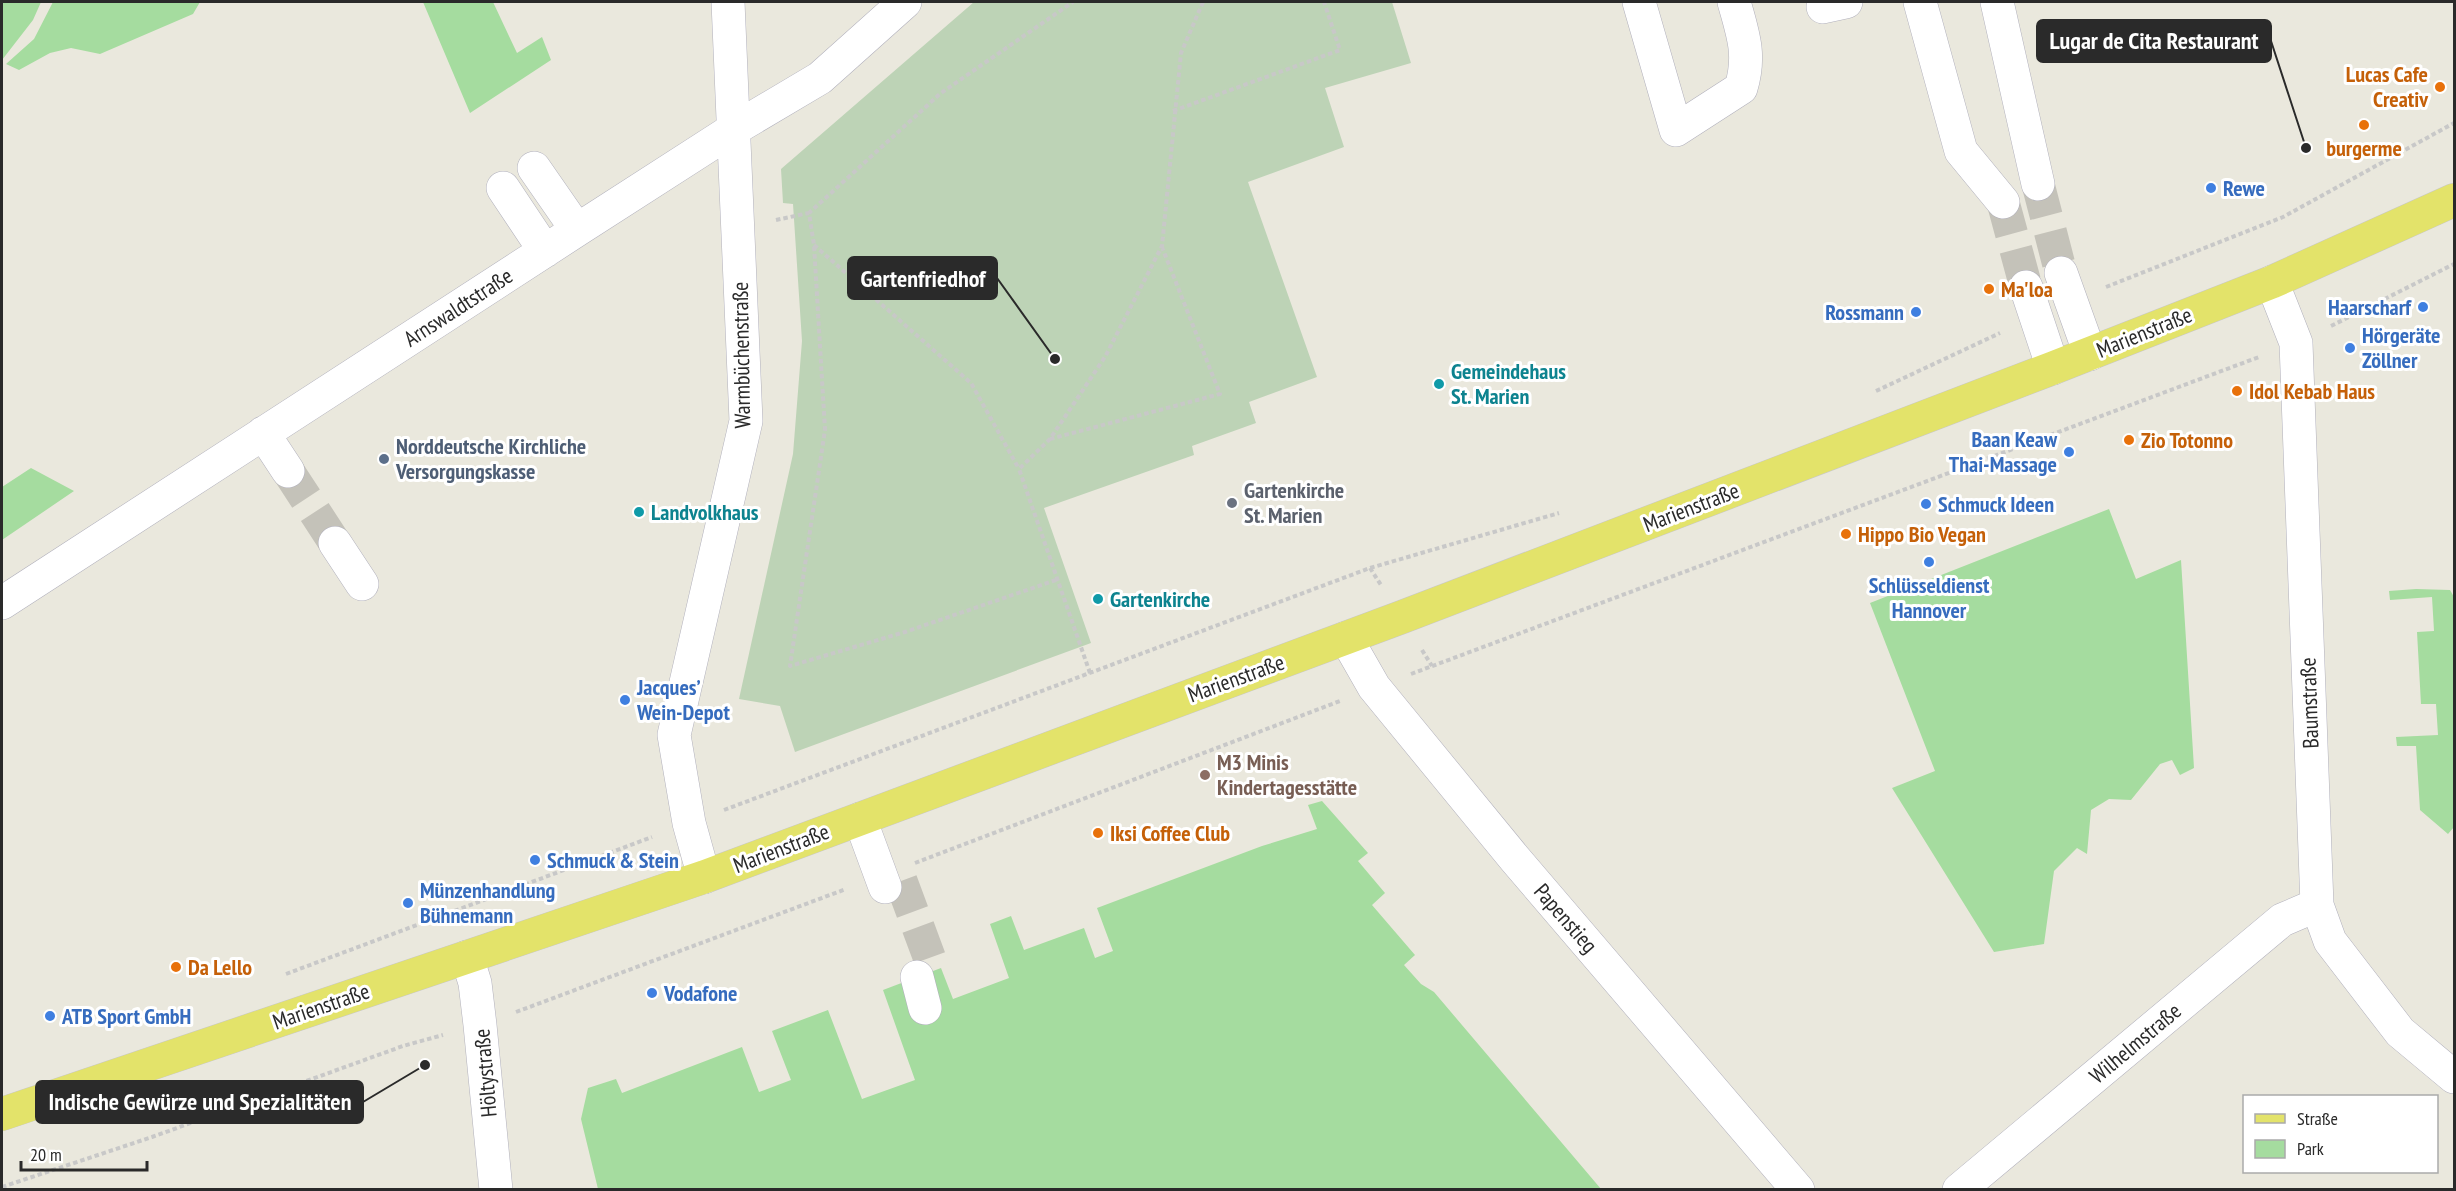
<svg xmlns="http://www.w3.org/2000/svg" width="2456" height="1191" font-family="'PT Sans Narrow',sans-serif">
	<rect width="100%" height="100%" fill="#eae8dd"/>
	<path fill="#a5dc9f" d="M 2,2 L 41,2 L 33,20 L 2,60 Z
		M 53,2 L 200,2 L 193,14 L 100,54 L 71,48 L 50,53 L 19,70 L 6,64 L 34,39 Z
		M 423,2 L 493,2 L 517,53 L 542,37 L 551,60 L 470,113 Z
		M 31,468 L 74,491 L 2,540 L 2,487 Z
		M 2109,509 L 2136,579 L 2181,560 L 2194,768 L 2180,775 L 2172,760 L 2160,764 L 2131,800 L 2109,799 L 2091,810 L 2087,854 L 2077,848 L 2054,871 L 2044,944 L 1994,952 L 1892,788 L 1935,771 L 1870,603 Z
		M 2416,589 L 2450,590 L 2454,597 L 2454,827 L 2448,834 L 2420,810 L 2416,746 L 2397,746 L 2396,737 L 2438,735 L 2436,704 L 2421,704 L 2417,632 L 2434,631 L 2432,597 L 2390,600 L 2389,591 Z
		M 1322,801 L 1368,853 L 1358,861 L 1385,893 L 1372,905 L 1415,955 L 1404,965 L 1421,984 L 1434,992 L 1601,1189 L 598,1189 L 581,1119 L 588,1088 L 616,1079 L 622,1093 L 742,1047 L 759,1092 L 791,1080 L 772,1031 L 828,1010 L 862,1099 L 915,1080 L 883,990 L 941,968 L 953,999 L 1009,978 L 990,924 L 1011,916 L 1024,950 L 1084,928 L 1095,958 L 1113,951 L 1097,908 L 1262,846 L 1317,829 L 1308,805 Z"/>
	<path fill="#bdd3b6" d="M 974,2 L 1392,2 L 1411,63 L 1325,88 L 1344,147 L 1248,182 L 1317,377 L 1249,402 L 1256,423 L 1192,446 L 1194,455 L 1044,508 L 1091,643 L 795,752 L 780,706 L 739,699 L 793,454 L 802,341 L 793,204 L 783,203 L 781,169 Z"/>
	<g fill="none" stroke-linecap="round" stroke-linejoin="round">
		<path stroke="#c4c2b9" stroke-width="33" stroke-dasharray="33 16" stroke-linecap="butt" d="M 2038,184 L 2061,273
			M 2003,202 L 2026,287
			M 288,471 L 335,543
			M 901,881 L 934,970"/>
		<defs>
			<path id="minor" d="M 1639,2 L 1676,130 L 1741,88 C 1751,55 1743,34 1734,2
				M 1920,2 L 1961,151 L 2003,202
				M 1997,2 L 2038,184
				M 1823,7 L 1846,2
				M 534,168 L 577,230
				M 503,188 L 545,251
				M 2061,273 L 2090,354
				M 2272,282 L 2296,343 L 2317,905 L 2330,941 L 2400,1032 L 2454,1077
				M 2026,287 L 2053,368
				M 263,433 L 288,471
				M 335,543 L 362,584
				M 2,603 L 577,230 L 734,129 L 820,78 L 905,2
				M 1346,638 L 1374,687 L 1515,859 L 1798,1190
				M 860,819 L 885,887
				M 704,877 L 689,823 L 674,735 L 746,421 L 728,2
				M 467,957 L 475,983 L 480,1025 L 496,1190
				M 917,977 L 925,1008
				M 1959,1190 L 2282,920 L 2317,905"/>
			<path id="major" d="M 2,1114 L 704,877 L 1402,617 L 2053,368 L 2272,282 L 2454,200"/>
		</defs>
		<use href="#minor" stroke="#b1b0bc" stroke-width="34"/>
		<use href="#major" stroke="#c8c8c8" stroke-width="34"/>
		<path stroke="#c8c8c8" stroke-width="4" stroke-dasharray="4.5 3" stroke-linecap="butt" d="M 1173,111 L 1340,50 L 1324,2
			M 776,220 L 809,213
			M 814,245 L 971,383 L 1019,469
			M 2106,287 L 2283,217 L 2454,123
			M 2331,326 L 2454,264
			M 1876,391 L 2000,333
			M 1050,439 L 1220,394 L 1162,247
			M 1370,568 L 1381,585
			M 1056,580 L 905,632 L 790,666 L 825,430 L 814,245 L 809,213 L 941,93 L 1073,2
			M 1422,650 L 1432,666
			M 1090,673 L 1019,469 L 1050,439 L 1105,357 L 1162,246 L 1181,53 L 1203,2
			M 1411,674 L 2259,357
			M 724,810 L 1370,568 L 1559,513
			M 915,863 L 1340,701
			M 286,974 L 652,837
			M 516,1012 L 846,889
			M 2,1187 L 152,1137 L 403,1046 L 443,1035"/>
		<use href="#minor" stroke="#fff" stroke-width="33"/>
		<use href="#major" stroke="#e3e36a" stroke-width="33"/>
	</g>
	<g fill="#e8710a" stroke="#fff" stroke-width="2">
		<circle cx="2440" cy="87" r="6"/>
		<circle cx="2364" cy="125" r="6"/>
		<circle cx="1989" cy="289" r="6"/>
		<circle cx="2237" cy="391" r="6"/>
		<circle cx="2129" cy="440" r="6"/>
		<circle cx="1846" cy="534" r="6"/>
		<circle cx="1098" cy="833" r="6"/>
		<circle cx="176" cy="967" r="6"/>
	</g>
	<g fill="#3f7fe0" stroke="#fff" stroke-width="2">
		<circle cx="2211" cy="188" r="6"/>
		<circle cx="2423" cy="307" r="6"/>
		<circle cx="1916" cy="312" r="6"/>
		<circle cx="2350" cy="348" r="6"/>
		<circle cx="2069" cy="452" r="6"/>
		<circle cx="1926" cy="504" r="6"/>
		<circle cx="1929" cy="562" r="6"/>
		<circle cx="625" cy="700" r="6"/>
		<circle cx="535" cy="860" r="6"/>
		<circle cx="408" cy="903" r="6"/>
		<circle cx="652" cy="993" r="6"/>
		<circle cx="50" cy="1016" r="6"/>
	</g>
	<g fill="#0f9aa8" stroke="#fff" stroke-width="2">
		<circle cx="1439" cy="384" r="6"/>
		<circle cx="639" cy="512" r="6"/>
		<circle cx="1098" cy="599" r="6"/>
	</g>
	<circle fill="#5c6f8a" stroke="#fff" stroke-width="2" cx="384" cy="459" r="6"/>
	<circle fill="#6b7280" stroke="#fff" stroke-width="2" cx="1232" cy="503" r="6"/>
	<circle fill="#8d6e63" stroke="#fff" stroke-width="2" cx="1205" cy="775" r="6"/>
	<g text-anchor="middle" stroke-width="6" stroke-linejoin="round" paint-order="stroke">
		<g font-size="22" font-weight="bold" fill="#c56008" stroke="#fff" text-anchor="start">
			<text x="2428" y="82" text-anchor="end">Lucas Cafe<tspan x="2428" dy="25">Creativ</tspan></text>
			<text x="2364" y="156" text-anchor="middle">burgerme</text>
			<text x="2001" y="297">Ma'loa</text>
			<text x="2249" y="399">Idol Kebab Haus</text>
			<text x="2141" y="448">Zio Totonno</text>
			<text x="1858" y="542">Hippo Bio Vegan</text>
			<text x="1110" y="841">Iksi Coffee Club</text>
			<text x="188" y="975">Da Lello</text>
		</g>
		<g font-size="22" font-weight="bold" fill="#366cbe" stroke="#fff" text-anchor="start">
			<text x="2223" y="196">Rewe</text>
			<text x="2411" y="315" text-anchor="end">Haarscharf</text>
			<text x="1904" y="320" text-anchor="end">Rossmann</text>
			<text x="2362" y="343">Hörgeräte<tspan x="2362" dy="25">Zöllner</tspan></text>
			<text x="2057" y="447" text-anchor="end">Baan Keaw<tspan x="2057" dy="25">Thai-Massage</tspan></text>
			<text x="1938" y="512">Schmuck Ideen</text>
			<text x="1929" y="593" text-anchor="middle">Schlüsseldienst<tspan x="1929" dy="25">Hannover</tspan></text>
			<text x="637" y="695">Jacques’<tspan x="637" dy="25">Wein-Depot</tspan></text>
			<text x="547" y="868">Schmuck &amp; Stein</text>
			<text x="420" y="898">Münzenhandlung<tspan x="420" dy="25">Bühnemann</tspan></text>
			<text x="664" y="1001">Vodafone</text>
			<text x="62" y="1024">ATB Sport GmbH</text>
		</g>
		<g font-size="22" fill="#2a2a2a" stroke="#fff">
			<text transform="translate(458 307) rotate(-33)" y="8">Arnswaldtstraße</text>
			<text transform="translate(2144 332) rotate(-22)" y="8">Marienstraße</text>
			<text transform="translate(741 355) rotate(-91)" y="8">Warmbüchenstraße</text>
			<text transform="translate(1691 507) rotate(-21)" y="8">Marienstraße</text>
			<text transform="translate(1236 678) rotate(-20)" y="8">Marienstraße</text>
			<text transform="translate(2309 703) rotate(-92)" y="8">Baumstraße</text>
			<text transform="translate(781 848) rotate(-21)" y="8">Marienstraße</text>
			<text transform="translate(1566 918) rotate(49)" y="8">Papenstieg</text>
			<text transform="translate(321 1006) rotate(-19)" y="8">Marienstraße</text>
			<text transform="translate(2135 1043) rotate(-40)" y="8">Wilhelmstraße</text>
			<text transform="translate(485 1073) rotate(-95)" y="8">Höltystraße</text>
		</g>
		<g font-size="22" font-weight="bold" fill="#0d838f" stroke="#fff" text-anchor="start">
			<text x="1451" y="379">Gemeindehaus<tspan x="1451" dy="25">St. Marien</tspan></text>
			<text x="651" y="520">Landvolkhaus</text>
			<text x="1110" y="607">Gartenkirche</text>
		</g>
		<g font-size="22" font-weight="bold" fill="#4e5e75" stroke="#fff" text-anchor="start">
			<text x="396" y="454">Norddeutsche Kirchliche<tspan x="396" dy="25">Versorgungskasse</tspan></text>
		</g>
		<g font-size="22" font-weight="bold" fill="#5b616d" stroke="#fff" text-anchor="start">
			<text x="1244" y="498">Gartenkirche<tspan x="1244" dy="25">St. Marien</tspan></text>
		</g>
		<g font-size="22" font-weight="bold" fill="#785e54" stroke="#fff" text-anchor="start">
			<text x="1217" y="770">M3 Minis<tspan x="1217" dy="25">Kindertagesstätte</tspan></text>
		</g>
	</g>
	<path fill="none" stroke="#2a2a2a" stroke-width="2" d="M2306 148L2271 41M1055 359L997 278M425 1065L363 1102"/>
	<g fill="#2a2a2a" stroke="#fff" stroke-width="2">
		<circle cx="2306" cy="148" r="6"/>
		<circle cx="1055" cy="359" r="6"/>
		<circle cx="425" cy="1065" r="6"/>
	</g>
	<g fill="#2a2a2a" stroke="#2a2a2a" stroke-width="2">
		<rect x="2037" y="20" width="234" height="42" rx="6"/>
		<rect x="848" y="257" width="149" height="42" rx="6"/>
		<rect x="36" y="1081" width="327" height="42" rx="6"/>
	</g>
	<g font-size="24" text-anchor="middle" font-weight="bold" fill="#fff">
		<text x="2154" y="49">Lugar de Cita Restaurant</text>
		<text x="923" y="287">Gartenfriedhof</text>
		<text x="200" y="1110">Indische Gewürze und Spezialitäten</text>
	</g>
	<rect width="2456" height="1191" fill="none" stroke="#2a2a2a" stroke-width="6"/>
	<rect x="2243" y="1095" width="195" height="78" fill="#ffffff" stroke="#aaaaaa" stroke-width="1.5"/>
	<rect x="2255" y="1114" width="30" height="9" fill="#e3e36a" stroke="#aaaaaa" stroke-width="1.5"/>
	<text x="2297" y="1125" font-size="18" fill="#2a2a2a">Straße</text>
	<rect x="2255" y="1140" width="30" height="18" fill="#a5dc9f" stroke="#aaaaaa" stroke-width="1.5"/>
	<text x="2297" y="1155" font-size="18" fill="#2a2a2a">Park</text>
	<path d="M21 1161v9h126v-9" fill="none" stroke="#2a2a2a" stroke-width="3"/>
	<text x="30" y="1161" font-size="18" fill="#2a2a2a" stroke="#ffffff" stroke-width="4.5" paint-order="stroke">20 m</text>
</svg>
